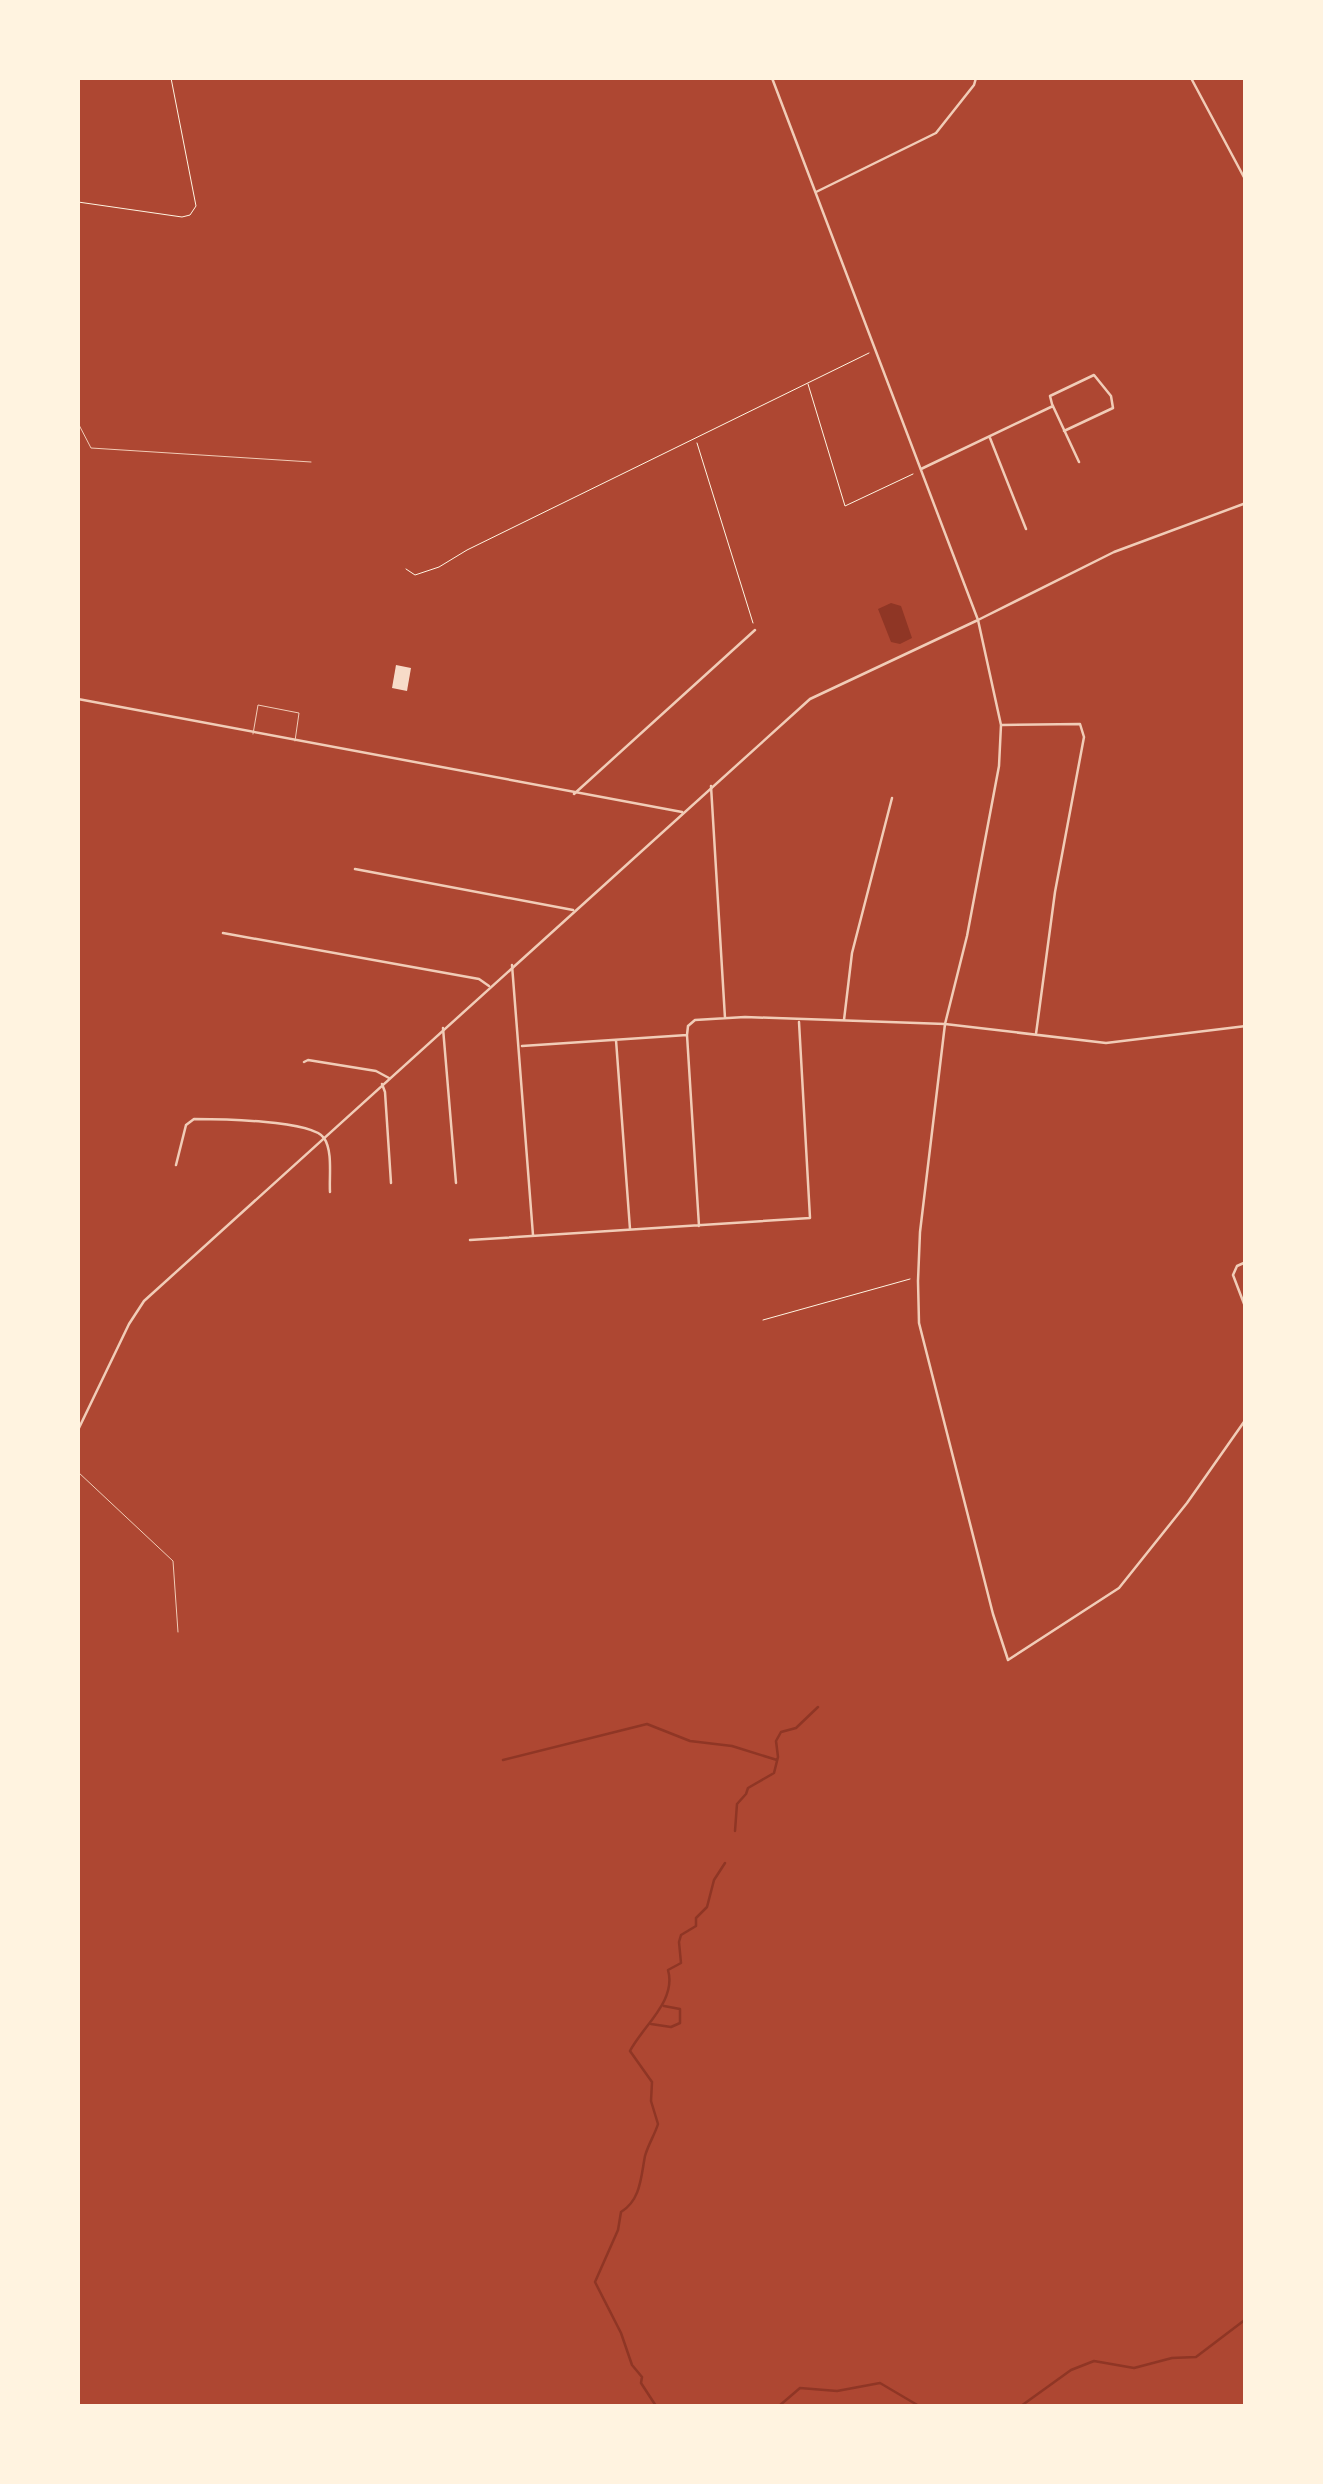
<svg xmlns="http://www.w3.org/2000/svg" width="1323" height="2484" font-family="Manrope,sans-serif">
	<rect width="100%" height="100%" fill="#c8553d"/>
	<path fill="#ae4732" d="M 78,78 L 1245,78 L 1245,2406 L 78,2406 Z"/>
	<path fill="#8f3625" d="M 891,603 L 901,606 L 912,638 L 900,644 L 891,642 L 878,609 Z"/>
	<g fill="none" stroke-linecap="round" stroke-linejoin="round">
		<path stroke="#8f3625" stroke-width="2.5" d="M 503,1760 L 647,1724 L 690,1741 L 732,1746 L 777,1760
			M 735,1831 L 737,1804 L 746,1794 L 748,1788 L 774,1773 L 778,1757 L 776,1741 L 781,1732 L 796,1728 L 818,1707
			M 651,2024 L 671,2027 L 680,2023 L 680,2009 L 664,2006
			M 656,2406 L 641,2383 L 642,2377 L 632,2365 L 621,2333 L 595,2282 L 618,2230 L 621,2212 C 641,2200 641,2176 645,2156 C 648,2145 655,2134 658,2124 L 651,2101 L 652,2082 L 630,2051 C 642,2027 677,2001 668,1970 L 681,1963 L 679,1942 L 681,1935 L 696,1926 L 696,1918 L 707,1907 L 714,1880 L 725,1863
			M 779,2406 L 800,2388 L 837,2391 L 880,2383 L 919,2406
			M 1021,2406 L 1071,2370 L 1094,2361 L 1134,2368 L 1172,2358 L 1196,2357 L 1246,2319"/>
	</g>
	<path fill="#f7dbc8" d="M 396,665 L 411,668 L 407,691 L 392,688 Z"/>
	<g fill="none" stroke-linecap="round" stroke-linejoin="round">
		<path stroke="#fff3e0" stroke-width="1" d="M 78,202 L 182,217 L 190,215 L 196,206 L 171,78
			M 808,384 L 845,506 L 913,474
			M 697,443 L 753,623
			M 406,569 L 415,575 L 439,567 L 467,550 L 869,353
			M 763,1320 L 910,1279"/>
		<path stroke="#f1ccb7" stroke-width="1" d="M 78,423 L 91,448 L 311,462
			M 253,734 L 258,705 L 299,713 L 295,741
			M 78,1472 L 173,1561 L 178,1632"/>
		<path stroke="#f1ccb7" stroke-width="2.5" d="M 1191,78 L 1246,181
			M 816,192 L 936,133 L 974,85 L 976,78
			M 1064,431 L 1113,408 L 1111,396 L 1094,375 L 1050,396 L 1052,404 L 1079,462
			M 990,438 L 1026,529
			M 921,469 L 1053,406
			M 1246,503 L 1114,552 L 978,620 L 1001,725 L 999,766 L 967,936 L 945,1024 L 920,1232 L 918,1281 L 919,1323 L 993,1614 L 1008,1660 L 1119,1588 L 1187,1503 L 1246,1419
			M 1002,725 L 1080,724 L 1084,737 L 1055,892 L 1036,1034
			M 711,786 L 725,1018
			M 574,794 L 755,630
			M 355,869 L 573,910
			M 223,933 L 479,979 L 489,986
			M 512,965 L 533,1235
			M 844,1020 L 852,953 L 892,798
			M 443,1028 L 456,1183
			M 616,1040 L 630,1229
			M 522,1046 L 687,1035
			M 304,1062 L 308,1060 L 376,1071 L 389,1078
			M 382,1084 L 385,1092 L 391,1183
			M 176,1165 L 186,1125 L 194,1119 C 217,1119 312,1120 324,1138 C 333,1151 329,1177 330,1192
			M 699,1226 L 687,1035 L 688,1026 L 695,1020 L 745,1017 L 945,1024 L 1106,1043 L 1246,1026
			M 470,1240 L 810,1218 L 799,1022
			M 1246,1262 L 1237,1266 L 1233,1275 L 1246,1309"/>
		<path stroke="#f1ccb7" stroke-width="2.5" d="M 78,699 L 682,812
			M 78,1430 L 129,1324 L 144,1301 L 810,699 L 978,620 L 772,78"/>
	</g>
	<rect width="1323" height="2484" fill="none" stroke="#fff3e0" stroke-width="160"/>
</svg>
